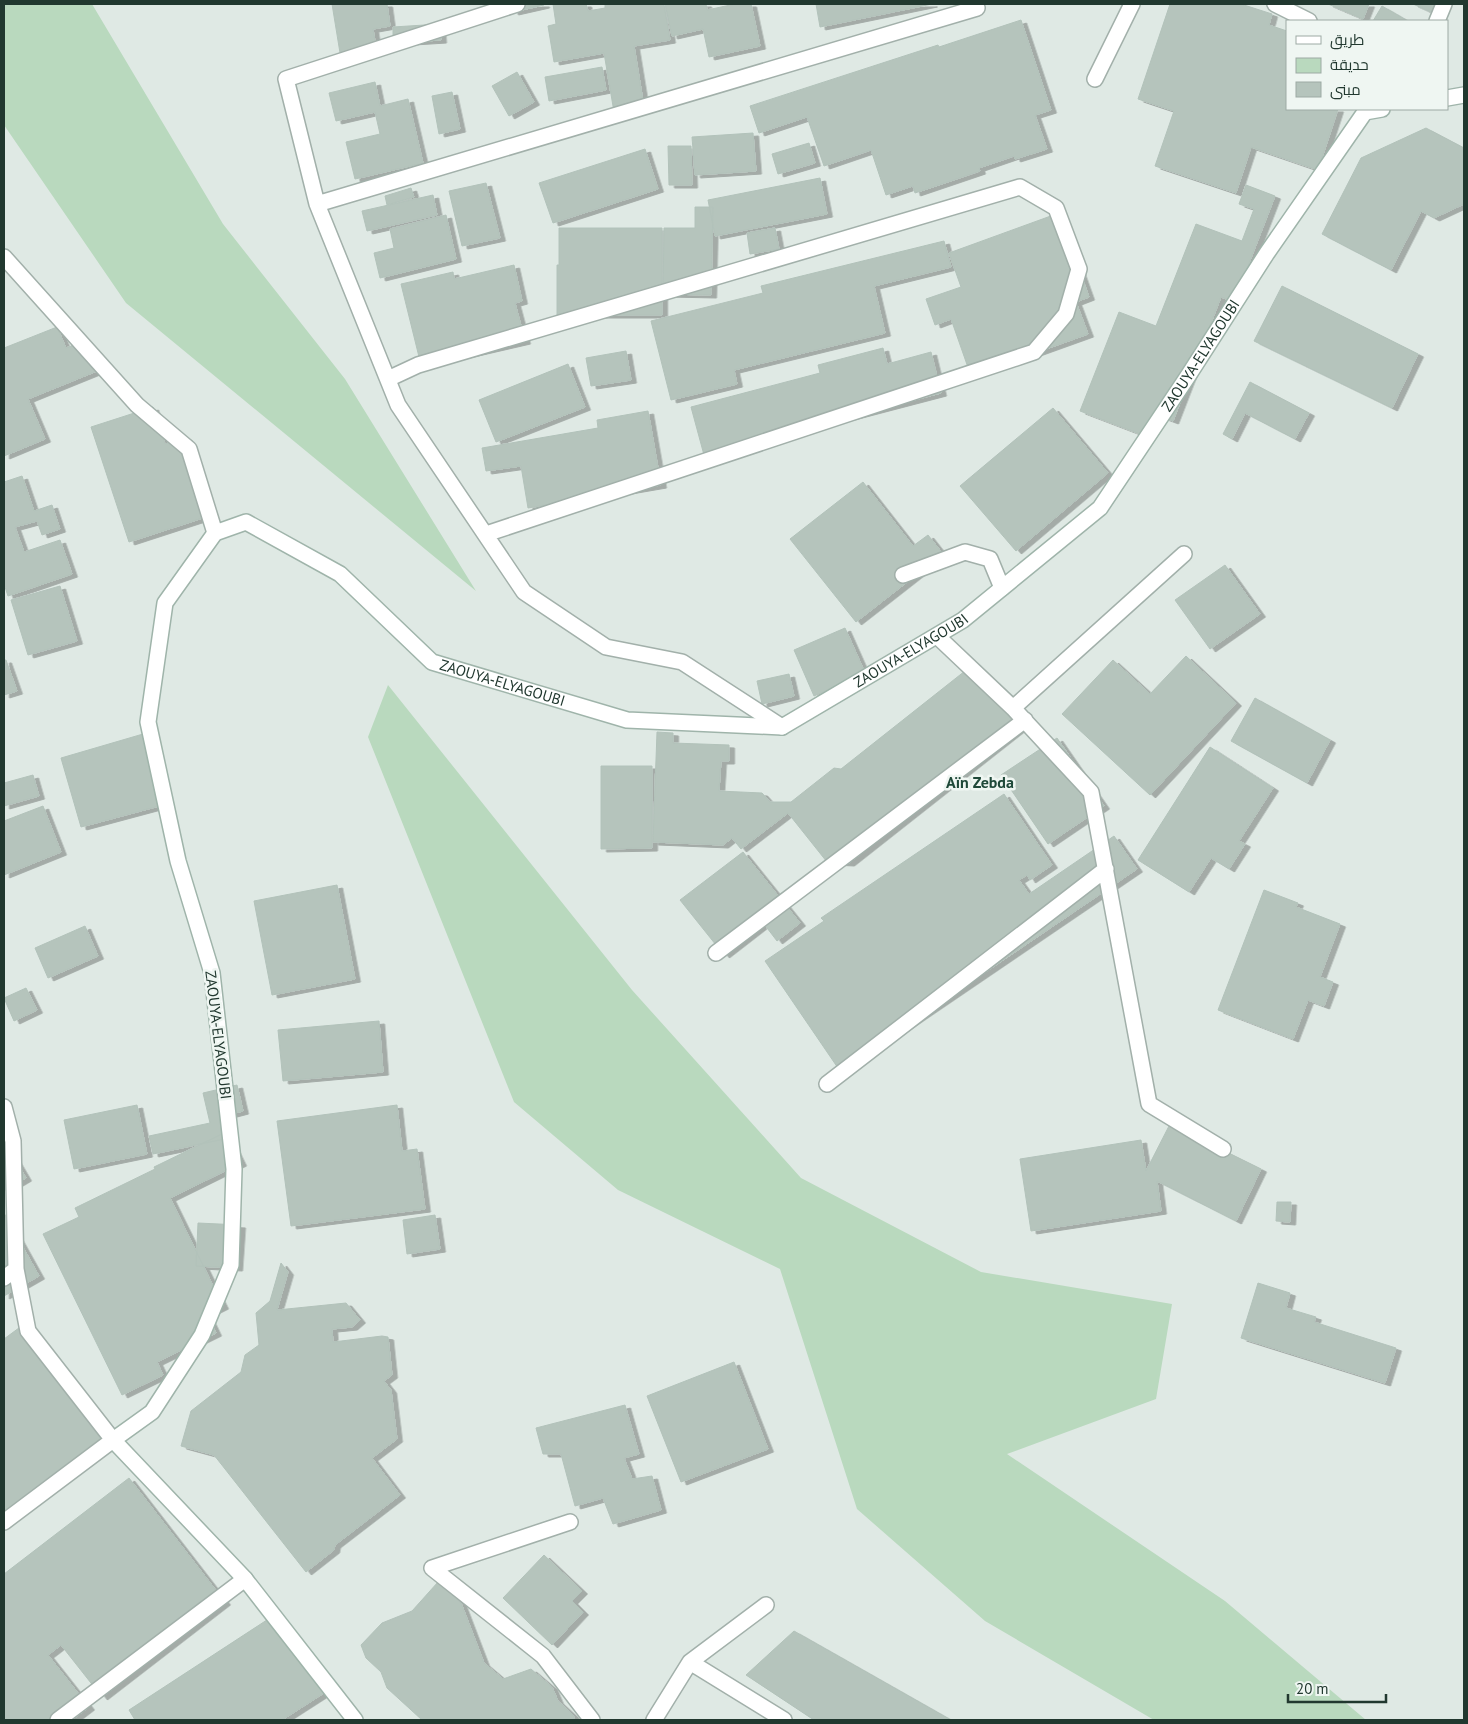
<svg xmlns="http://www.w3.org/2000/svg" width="1468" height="1724" font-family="'PT Sans',Cairo,sans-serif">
	<defs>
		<filter id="shadow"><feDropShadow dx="5.5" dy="3" stdDeviation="0" flood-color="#0004"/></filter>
	</defs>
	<rect width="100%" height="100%" fill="#dfe9e4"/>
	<path fill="#b9d9be" d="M 4,4 L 92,4 L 223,224 L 345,379 L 476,591 L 126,303 L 4,125 Z
		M 388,685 L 632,990 L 801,1178 L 981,1272 L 1172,1304 L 1156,1399 L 1007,1454 L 1225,1601 L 1366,1720 L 1154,1720 L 985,1621 L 857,1509 L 780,1269 L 618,1190 L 514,1102 L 368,737 Z"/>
	<path fill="#b5c4bc" stroke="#b2c2ba" filter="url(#shadow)" d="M 332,4 L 387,4 L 390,26 L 373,29 L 377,53 L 341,59 Z
		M 511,4 L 544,4 L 544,5 L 513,12 Z
		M 553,4 L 586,4 L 588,11 L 605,8 L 605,4 L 664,4 L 670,40 L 634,46 L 644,107 L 614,112 L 604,53 L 554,62 L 548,26 L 556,24 Z
		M 665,4 L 706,4 L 707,10 L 735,4 L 751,4 L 760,46 L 709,57 L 703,29 L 672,36 Z
		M 816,4 L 932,4 L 820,27 Z
		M 1170,4 L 1241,4 L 1272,14 L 1269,25 L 1287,31 L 1287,109 L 1338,109 L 1318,170 L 1251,147 L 1236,193 L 1155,166 L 1174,111 L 1138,99 Z
		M 1328,4 L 1369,4 L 1363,19 Z
		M 1413,4 L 1438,4 L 1435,14 Z
		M 1382,6 L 1408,21 L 1373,21 Z
		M 1021,20 L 1051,110 L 1035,115 L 1047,149 L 1015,159 L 1014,156 L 979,168 L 980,171 L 915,193 L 913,186 L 886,195 L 871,150 L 824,166 L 807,117 L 759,133 L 750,106 L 938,45 L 939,47 Z
		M 440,24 L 441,40 L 393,43 L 393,27 Z
		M 602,67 L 606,90 L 549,101 L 545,77 Z
		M 517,72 L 534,102 L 509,116 L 492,86 Z
		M 375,82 L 380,106 L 408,99 L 423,163 L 355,179 L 346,142 L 380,134 L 375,112 L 336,121 L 329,93 Z
		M 452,92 L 460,129 L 439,134 L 432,96 Z
		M 1426,128 L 1464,148 L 1464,204 L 1434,218 L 1421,211 L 1391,270 L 1322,234 L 1361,158 Z
		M 753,133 L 756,171 L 695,175 L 692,137 Z
		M 809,143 L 815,163 L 778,174 L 772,154 Z
		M 668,146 L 691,146 L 692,185 L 669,185 Z
		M 645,149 L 658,189 L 553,223 L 539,183 Z
		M 820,178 L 827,214 L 715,236 L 708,200 Z
		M 486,183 L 500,238 L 462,246 L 449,191 Z
		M 1246,185 L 1275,196 L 1234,302 L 1221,297 L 1173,421 L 1157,415 L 1148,437 L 1080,411 L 1119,312 L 1156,326 L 1196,224 L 1242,241 L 1254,209 L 1239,204 Z
		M 411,188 L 414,197 L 387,205 L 385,196 Z
		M 433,195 L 437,215 L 367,231 L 362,211 Z
		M 695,207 L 713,207 L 711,295 L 663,294 L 664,228 L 695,228 Z
		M 1059,213 L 1089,297 L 1076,302 L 1088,334 L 971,376 L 951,319 L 935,325 L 926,299 L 961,287 L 949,253 Z
		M 446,215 L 456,259 L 380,278 L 374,253 L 394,248 L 390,229 Z
		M 559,228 L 662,228 L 662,315 L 557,315 L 557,265 L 559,265 Z
		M 775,228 L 779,249 L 750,254 L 747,233 Z
		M 944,241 L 951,267 L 874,286 L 885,333 L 734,370 L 737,384 L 671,400 L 651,321 L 763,293 L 761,286 Z
		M 514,265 L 522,301 L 515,303 L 525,341 L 421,365 L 401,284 L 453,272 L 454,279 Z
		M 1282,286 L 1418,354 L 1392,408 L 1254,341 Z
		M 57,327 L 66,348 L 84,341 L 97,371 L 28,399 L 45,439 L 4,456 L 4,348 Z
		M 883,348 L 887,364 L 931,352 L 941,393 L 704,455 L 691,407 L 820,373 L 818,365 Z
		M 626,351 L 631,380 L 591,386 L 586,358 Z
		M 568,364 L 585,407 L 496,442 L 479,400 Z
		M 1250,382 L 1309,413 L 1295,439 L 1245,413 L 1232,439 L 1223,434 Z
		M 153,407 L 165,444 L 186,437 L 212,515 L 129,542 L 91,427 Z
		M 1053,408 L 1108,473 L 1016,551 L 960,486 Z
		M 648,411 L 661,485 L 528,508 L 521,466 L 486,471 L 482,448 L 598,428 L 597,420 Z
		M 22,476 L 34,511 L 52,505 L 60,529 L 42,535 L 37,521 L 15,527 L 24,552 L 60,540 L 72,574 L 8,596 L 4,584 L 4,482 Z
		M 863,482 L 913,546 L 928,535 L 943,554 L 856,622 L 790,539 Z
		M 1225,565 L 1260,614 L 1210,649 L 1175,600 Z
		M 60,586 L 77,641 L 28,655 L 11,600 Z
		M 845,628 L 865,673 L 814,696 L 794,650 Z
		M 1186,656 L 1236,703 L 1150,795 L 1062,714 L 1113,660 L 1150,694 Z
		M 4,660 L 6,660 L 17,691 L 4,695 Z
		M 970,667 L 1019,729 L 849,863 L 827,862 L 788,813 L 741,849 L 732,838 L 723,845 L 653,842 L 657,732 L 673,733 L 673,743 L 729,745 L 729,761 L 721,761 L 719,791 L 762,793 L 770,802 L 791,802 L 834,768 L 841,769 Z
		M 789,674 L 794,696 L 762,704 L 757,681 Z
		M 1255,698 L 1330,740 L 1307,783 L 1231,741 Z
		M 143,734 L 163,805 L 81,827 L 61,758 Z
		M 1057,738 L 1104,806 L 1048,844 L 1001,775 Z
		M 1210,747 L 1273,788 L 1239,841 L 1245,844 L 1229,869 L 1211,858 L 1189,892 L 1138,860 Z
		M 601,766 L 652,766 L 652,848 L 601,849 Z
		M 33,775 L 39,796 L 4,806 L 4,783 Z
		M 1004,794 L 1052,865 L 1030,880 L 1027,875 L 1019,880 L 1029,894 L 1114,836 L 1137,869 L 840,1071 L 765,961 L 824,921 L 821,918 Z
		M 43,806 L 61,852 L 4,875 L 4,821 Z
		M 743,852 L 800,923 L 777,941 L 764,924 L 724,955 L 680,900 Z
		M 337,885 L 355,979 L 272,995 L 254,901 Z
		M 1264,890 L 1298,903 L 1296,907 L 1340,924 L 1320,977 L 1333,982 L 1324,1006 L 1308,1000 L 1293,1039 L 1218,1010 Z
		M 85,926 L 98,956 L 48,978 L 35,948 Z
		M 26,988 L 37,1010 L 14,1021 L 4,998 Z
		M 379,1021 L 383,1072 L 283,1081 L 278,1030 Z
		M 237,1085 L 243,1111 L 224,1116 L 229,1138 L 153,1154 L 149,1136 L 210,1123 L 203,1093 Z
		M 137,1105 L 147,1154 L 74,1169 L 64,1120 Z
		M 397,1105 L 402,1151 L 417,1149 L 425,1209 L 291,1226 L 277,1121 Z
		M 1170,1124 L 1261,1169 L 1236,1221 L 1157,1181 L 1161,1211 L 1031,1231 L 1020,1159 L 1141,1140 L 1146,1171 Z
		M 226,1132 L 241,1163 L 170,1198 L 223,1306 L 207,1314 L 216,1333 L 157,1362 L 163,1375 L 122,1395 L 43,1234 L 79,1217 L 75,1208 L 155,1169 L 154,1167 Z
		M 4,1140 L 26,1178 L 4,1191 Z
		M 1277,1202 L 1291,1202 L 1290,1222 L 1276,1221 Z
		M 4,1213 L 39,1276 L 4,1296 Z
		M 435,1215 L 440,1249 L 407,1254 L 403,1220 Z
		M 198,1223 L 240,1225 L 237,1268 L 196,1266 Z
		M 281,1263 L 288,1272 L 277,1310 L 346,1303 L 360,1320 L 352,1327 L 332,1329 L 333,1342 L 382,1336 L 388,1337 L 392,1375 L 384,1381 L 391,1390 L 397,1439 L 372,1458 L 400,1495 L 335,1545 L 334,1550 L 306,1572 L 214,1455 L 181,1446 L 191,1411 L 241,1372 L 245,1355 L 259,1345 L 256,1313 L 270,1301 Z
		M 1258,1283 L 1290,1293 L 1286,1308 L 1316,1317 L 1314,1322 L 1396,1348 L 1385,1383 L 1241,1338 Z
		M 27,1322 L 115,1441 L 4,1521 L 4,1339 Z
		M 734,1362 L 768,1449 L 681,1482 L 647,1396 Z
		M 625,1405 L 639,1454 L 624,1458 L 632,1479 L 652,1476 L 661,1510 L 613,1524 L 603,1498 L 575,1506 L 561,1454 L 543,1454 L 536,1428 Z
		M 129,1478 L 225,1602 L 102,1697 L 61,1645 L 48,1655 L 89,1707 L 72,1720 L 4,1720 L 4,1574 Z
		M 544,1555 L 582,1591 L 572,1601 L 583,1612 L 552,1645 L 503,1598 Z
		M 438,1582 L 461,1603 L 484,1663 L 503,1679 L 531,1669 L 552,1687 L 558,1701 L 573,1715 L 575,1720 L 422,1720 L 387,1688 L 381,1672 L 366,1658 L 361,1645 L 382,1623 L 412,1611 Z
		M 273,1616 L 324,1693 L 282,1720 L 135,1720 L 129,1710 Z
		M 794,1631 L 951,1720 L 814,1720 L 746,1675 Z"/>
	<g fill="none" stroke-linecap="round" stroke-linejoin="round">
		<defs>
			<path id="street" d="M 517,4 L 286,79 L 317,204 L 398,405 L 524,592 L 606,647 L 682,662 L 782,727
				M 1275,4 L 1309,21
				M 1437,21 L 1444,4
				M 1095,79 L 1132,4
				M 317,204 L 977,8
				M 4,257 L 137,405 L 189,449 L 215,533
				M 388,379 L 418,365 L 1020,187 L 1056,208 L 1079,269 L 1066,314 L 1034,352 L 486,534
				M 903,575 L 965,552 L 990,559 L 1002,588
				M 937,636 L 1013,708 L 1091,792 L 1149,1104 L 1223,1149
				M 1013,708 L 1184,554
				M 716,953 L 1025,720
				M 827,1084 L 1106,869
				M 4,1107 L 13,1141 L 16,1269 L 4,1278
				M 4,1522 L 113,1440 L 28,1331 L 16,1269
				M 432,1568 L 543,1656 L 592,1720
				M 432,1568 L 570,1522
				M 690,1662 L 784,1720
				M 58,1720 L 245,1579
				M 654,1720 L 690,1662 L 766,1605"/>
			<g id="secondary">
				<path d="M 1447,98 L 1464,95"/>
				<path id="s1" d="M 355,1720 L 245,1579 L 113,1440 L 152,1412 L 202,1335 L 231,1265 L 234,1169 L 212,973 L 178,861 L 148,722 L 165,603 L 215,533 L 246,522 L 340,574 L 432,662 L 627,720 L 782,727 L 963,620 L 1100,508 L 1188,376 L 1267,253 L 1365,112 L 1382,109"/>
			</g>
		</defs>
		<use href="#street" stroke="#a2b0aa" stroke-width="18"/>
		<use href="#secondary" stroke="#9fb4aa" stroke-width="18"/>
		<use href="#street" stroke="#fff" stroke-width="15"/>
		<use href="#secondary" stroke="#fff" stroke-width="15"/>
	</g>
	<g text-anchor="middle" stroke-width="5" stroke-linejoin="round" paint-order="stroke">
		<g font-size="15" fill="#21382f" stroke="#eff6f2">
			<text dy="5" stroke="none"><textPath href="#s1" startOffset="2541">ZAOUYA-ELYAGOUBI</textPath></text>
			<text dy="5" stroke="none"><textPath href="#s1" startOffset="2121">ZAOUYA-ELYAGOUBI</textPath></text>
			<text dy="5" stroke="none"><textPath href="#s1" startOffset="1686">ZAOUYA-ELYAGOUBI</textPath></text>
			<text transform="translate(218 1035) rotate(83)" y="5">ZAOUYA-ELYAGOUBI</text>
		</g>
		<g font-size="16" font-weight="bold" fill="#1f4939" stroke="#eff6f2">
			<text x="980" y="788">Aïn Zebda</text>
		</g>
	</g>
	<rect width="1468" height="1724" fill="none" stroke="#21382f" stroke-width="10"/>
	<rect x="1286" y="20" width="162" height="90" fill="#eff6f2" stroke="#9daaa4"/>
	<rect x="1296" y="36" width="25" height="8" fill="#ffffff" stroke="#9daaa4"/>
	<text x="1330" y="45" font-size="15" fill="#21382f">طريق</text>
	<rect x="1296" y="58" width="25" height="15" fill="#b9d9be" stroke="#9daaa4"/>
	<text x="1330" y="70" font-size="15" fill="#21382f">حديقة</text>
	<rect x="1296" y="82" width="25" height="15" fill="#b5c4bc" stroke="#9daaa4"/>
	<text x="1330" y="95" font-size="15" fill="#21382f">مبنى</text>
	<path d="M1288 1694v8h98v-8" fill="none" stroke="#21382f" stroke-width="2.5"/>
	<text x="1296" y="1694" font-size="15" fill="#21382f" stroke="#eff6f2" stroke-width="4" paint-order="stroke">20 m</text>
</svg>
